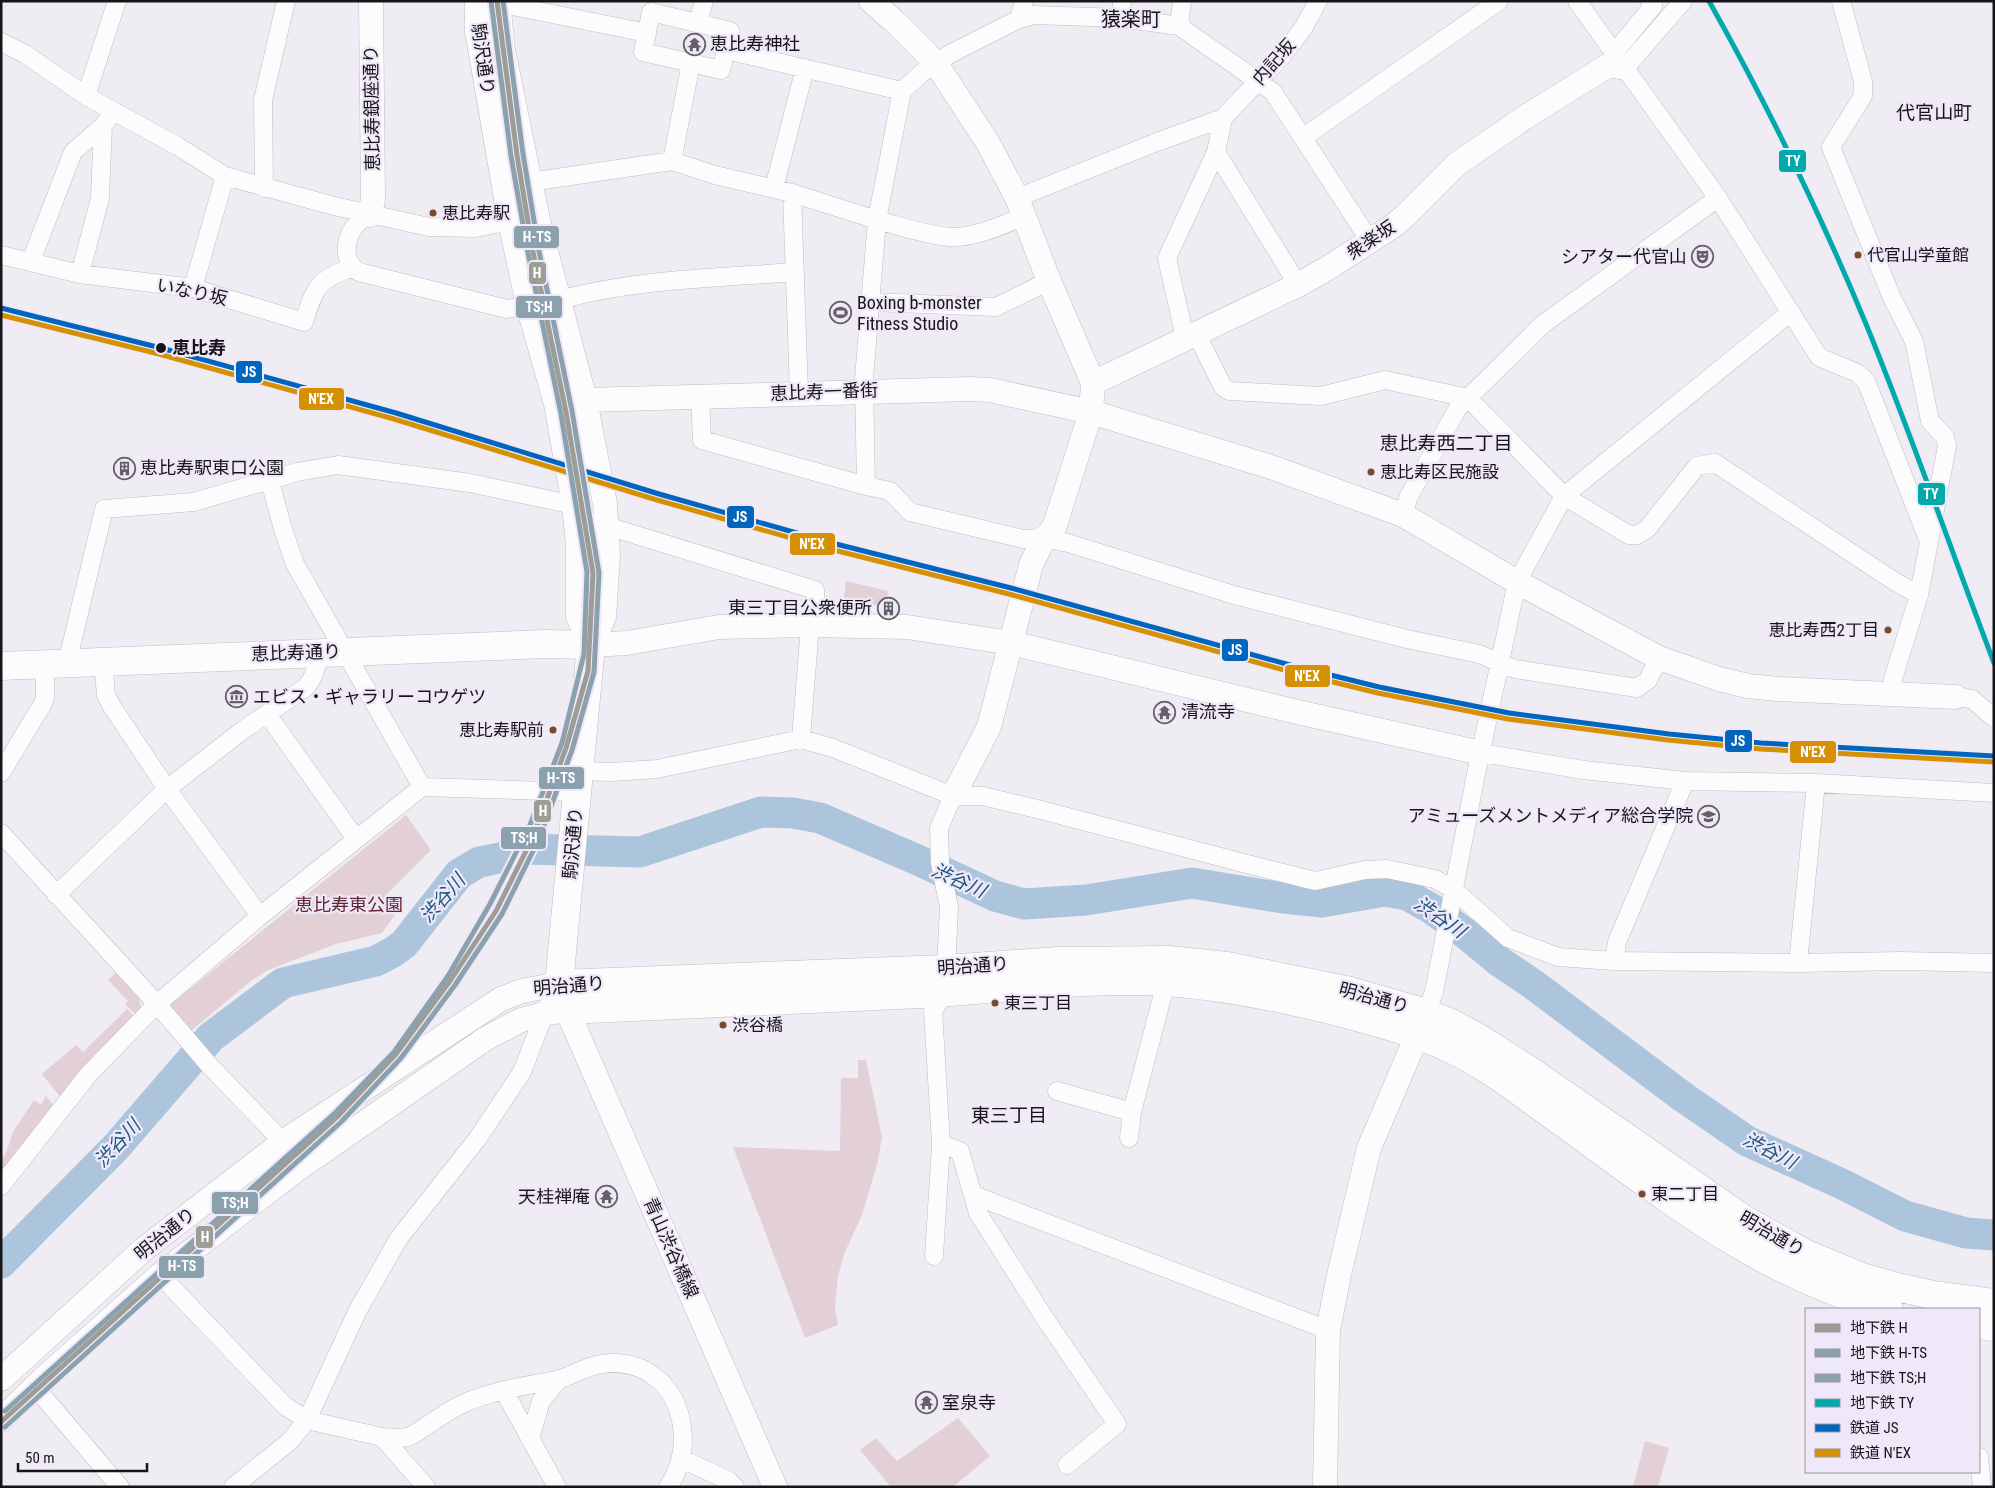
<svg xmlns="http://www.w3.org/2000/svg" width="1995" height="1488" font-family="'Roboto Condensed','Noto Sans JP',sans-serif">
	<rect width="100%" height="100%" fill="#f0ecf4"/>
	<path fill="#e3d0d6" d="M 545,294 L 566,365 L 559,366 L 540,296 Z
		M 846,581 L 888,591 L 885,608 L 844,598 Z
		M 406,815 L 431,850 L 384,897 L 398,911 L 382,933 L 336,944 L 268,970 L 251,981 L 191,1031 L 170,1005 Z
		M 116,973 L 139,999 L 141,1008 L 135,1014 L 125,1004 L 128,1001 L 108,980 Z
		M 127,1009 L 134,1016 L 61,1098 L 42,1074 L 76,1045 L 83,1052 Z
		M 858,1060 L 866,1060 L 882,1137 L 877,1165 L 862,1215 L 844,1254 L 838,1276 L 835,1306 L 838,1325 L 805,1338 L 733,1147 L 840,1151 L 841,1078 L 858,1078 Z
		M 46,1096 L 54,1106 L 1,1178 L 1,1159 L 6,1153 L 13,1132 L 34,1100 L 41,1105 Z
		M 958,1418 L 990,1456 L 953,1487 L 891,1487 L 860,1450 L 876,1438 L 897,1461 Z
		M 1645,1441 L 1669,1448 L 1658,1487 L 1633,1487 Z"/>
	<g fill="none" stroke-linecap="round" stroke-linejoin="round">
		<path stroke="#acc5dc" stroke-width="31" d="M 1,1263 L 116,1147 L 211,1037 L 283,983 L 376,961 L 393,952 L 404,944 L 459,874 L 479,862 L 500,858 L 525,849 L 640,852 L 761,812 L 793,813 L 820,818 L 920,861 L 995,896 L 1024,904 L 1086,900 L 1192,883 L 1283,898 L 1322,902 L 1385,891 L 1407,895 L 1432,909 L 1466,934 L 1500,962 L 1534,985 L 1683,1097 L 1747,1141 L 1844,1185 L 1905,1216 L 1966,1233 L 1994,1235"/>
		<defs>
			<path id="street" d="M 1577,1 L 1718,198 L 1819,357 L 1857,373 L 1866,381 L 1929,542
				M 1841,1 L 1863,81 L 1863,96 L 1831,147 L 1892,298 L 1914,341 L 1930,421 L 1945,437 L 1947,446 L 1919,595 L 1893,679 L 1892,695
				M 498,3 L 647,33
				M 1121,18 L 1122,1
				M 1019,19 L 1024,1
				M 698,23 L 704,1
				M 1179,26 L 1182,1
				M 1,42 L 25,54 L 86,96 L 179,147 L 225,176 L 334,206 L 429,227 L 475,228 L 525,218 L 533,220 L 539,224
				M 726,50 L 721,70 L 643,52 L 651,12 L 730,31 L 726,50 L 902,91 L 923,72 L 950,54 L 1019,19 L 1034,15 L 1121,18 L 1179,26 L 1273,92 L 1370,241
				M 1614,53 L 1653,6 L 1650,1
				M 1625,68 L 1683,1
				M 902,91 L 877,220 C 901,226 925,235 950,237 C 974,238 1003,225 1025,216
				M 86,96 L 117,1
				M 1304,137 L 1499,1
				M 1216,152 L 1298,285
				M 672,161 L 691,63
				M 504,179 C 511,186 521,183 530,182 L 672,161 L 715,175 L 792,193 L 877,220 L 864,379 L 866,486
				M 264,188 L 263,100 L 286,1
				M 774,188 L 805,68
				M 792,193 L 799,393
				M 1017,198 L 1157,142 L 1223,118 L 1282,56 L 1304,27 L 1318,1
				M 370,215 C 347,223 337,258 359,272 L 507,309 L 528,305 L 550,263
				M 1,255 L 80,274 L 193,288 L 304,322 C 314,289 318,278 352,268
				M 31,261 L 73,152 L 103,126
				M 80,274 L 100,198 L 103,126 L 113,112
				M 193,288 L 225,176
				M 559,300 C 635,279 717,278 795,272
				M 872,302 L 996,307 L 1049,281
				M 1196,333 L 1223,387 L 1229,391 L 1321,396 L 1385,380 L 1468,398 L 1564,496 L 1629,535 L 1637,535 L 1647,529 L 1697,466 L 1715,463 L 1894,581 L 1919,595
				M 1185,338 L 1167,258 L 1216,152 L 1223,118
				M 700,395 L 702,440 L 866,486 L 890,491 L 910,512 L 1023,539 L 1044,538 L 1068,543 L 1234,595 L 1407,639 L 1479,654 L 1515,669 L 1637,688 L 1648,680 L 1659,658
				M 1403,515 L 1409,496 L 1458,408 L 1468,398 L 1543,324 L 1718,198
				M 607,526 L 815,590 L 815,615 L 810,625 L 801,739
				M 103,661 L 106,695 L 111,705 L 167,789 L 260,916
				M 67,663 L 104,509 L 194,502 L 297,472 L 338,465 L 470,483 L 574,505
				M 1956,697 L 1972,699 L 1994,718
				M 267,714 L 356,839
				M 1481,753 L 1584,770 L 1685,781 L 1816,783 L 1994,793
				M 579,771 L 612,772 L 657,769 L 801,739 L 833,748 L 953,796 L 983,796 L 1041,810 L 1247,864 L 1315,881 L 1365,870 L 1387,869 L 1435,879 L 1454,890 L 1508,938 L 1558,957 L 1614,961 L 1798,963 L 1900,961 L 1994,963
				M 1,773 L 42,705 L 45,698 L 45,665
				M 422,787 L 577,792
				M 953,796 L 939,828 L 940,863 L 949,907 L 945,992 L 933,1011 L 941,1144 L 960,1151 L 978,1213 L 1044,1317 L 1117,1424 L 1067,1465
				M 1,833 L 157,1004 L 209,1065 L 283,1142
				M 56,895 L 167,789 L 243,730 L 305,688 C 315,678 316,666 320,653
				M 1614,961 L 1617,942 L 1685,781
				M 1798,963 L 1816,783
				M 1426,1013 L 1434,992 L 1476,774 L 1517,582 L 1564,496 L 1791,312
				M 1057,1091 L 1132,1112 L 1166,982
				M 1129,1138 L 1132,1112
				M 1,1186 L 88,1075 L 157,1004 L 260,916 L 422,787 L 295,564 L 282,526 L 270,481
				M 973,1195 L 1328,1330
				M 934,1256 L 941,1144
				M 160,1275 L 285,1406 L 307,1420 L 382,1437 L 426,1487
				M 35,1387 L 120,1487
				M 504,1391 L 557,1487
				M 382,1437 C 390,1437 401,1439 408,1437 C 414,1435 420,1430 425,1427 C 438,1418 452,1408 467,1402 C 494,1390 527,1386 556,1380 C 571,1377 585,1366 602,1364 C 644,1358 676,1385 682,1426 C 685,1448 681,1468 668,1487
				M 530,1439 L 541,1401 L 559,1379
				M 1979,1457 L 1982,1487
				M 682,1459 L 729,1481 L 735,1487
				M 233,1487 L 290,1441 L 307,1420 L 358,1310 L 399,1238 L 478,1138 L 522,1072 L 547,1007"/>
			<path id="secondary" d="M 477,1 L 477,31 L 510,221 L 528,305 L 556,404 L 574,505 L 578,544 L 578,616 L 591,645
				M 498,1 L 503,50 L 530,182 L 539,224 L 585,400 L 605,504 L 608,555 L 604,617 L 591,645
				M 871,1 L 894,21 L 935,62 L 988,143 L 1017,198 L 1049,281 L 1093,383 L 1091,412 L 1054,528 L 1044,538 L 1031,565 L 989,727 L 953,796
				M 370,215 L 373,199 L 371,1
				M 1093,383 L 1298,285 L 1328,268 L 1393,226 L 1404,217 L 1457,164 L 1527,116 L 1609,65 L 1625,68
				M 556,404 L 585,400 L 970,389 L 990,390 L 1091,412 L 1271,467 L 1403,515 L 1517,582 L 1659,658 L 1719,679 L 1748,686 L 1777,689 L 1956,697
				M 591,645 L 627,643 L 719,627 L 810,625 L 907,627 L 1011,643 L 1293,711 L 1481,753
				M 1,1379 L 144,1249 L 283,1142 L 501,999 L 522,991 L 559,984
				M 1,1420 L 43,1379 L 160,1275 L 295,1171 L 485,1039 L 521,1020 L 543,1014 L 567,1010 L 775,1487
				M 1325,1487 L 1328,1330 L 1339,1275 L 1369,1148 L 1425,1017"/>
			<path id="primary" d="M 1,666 L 545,644 L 591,645 L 559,984 L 567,1010 C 684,1005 802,1000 920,994 C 1000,990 1087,977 1167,982 C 1234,987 1303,1002 1368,1020 C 1393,1027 1418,1034 1442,1045 C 1487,1064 1526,1097 1566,1125 C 1668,1199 1765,1277 1889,1309
				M 559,984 L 946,969 L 1059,961 L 1169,960 L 1227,966 L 1346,990 L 1426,1013 L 1451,1023 L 1479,1038 L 1532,1072 L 1745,1220 L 1806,1254 L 1862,1277 L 1897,1287 L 1933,1295 L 1994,1303
				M 1979,1325 L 1994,1327"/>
		</defs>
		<use href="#street" stroke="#bfbcc2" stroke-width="19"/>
		<use href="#secondary" stroke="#bfbcc2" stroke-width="25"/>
		<use href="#primary" stroke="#bfbcc2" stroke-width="29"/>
		<use href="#street" stroke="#fdfcfd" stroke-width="18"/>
		<use href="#secondary" stroke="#fdfcfd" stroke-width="24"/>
		<use href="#primary" stroke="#fdfcfd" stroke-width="28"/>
		<defs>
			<path id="rail-1" d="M 1,308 L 161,348 L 396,413 L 659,494 L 832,543 L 1011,588 L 1290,665 L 1379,687 L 1509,713 L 1669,734 L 1761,743 L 1994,756"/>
			<path id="rail-2" d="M 1,315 L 159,354 L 394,419 L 657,500 L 830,549 L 1009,594 L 1288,671 L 1378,693 L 1508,719 L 1668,740 L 1761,749 L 1994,762"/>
		</defs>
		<use href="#rail-1" stroke="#efe8f8" stroke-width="9"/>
		<use href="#rail-2" stroke="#efe8f8" stroke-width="9"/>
		<use href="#rail-1" stroke="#0065bd" stroke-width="5"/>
		<use href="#rail-2" stroke="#d59004" stroke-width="5"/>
		<defs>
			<path id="metro-1" d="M 1,1422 L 337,1117 L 396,1054 L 450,981 L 496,911 L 532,839 L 566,748 L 588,671 L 593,573 L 566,412 L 533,252 L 517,155 L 497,1"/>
			<path id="metro-2" d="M 5,1427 L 341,1122 L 401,1058 L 455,985 L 502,914 L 538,841 L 572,750 L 594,672 L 599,573 L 572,411 L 539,251 L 523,154 L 503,1"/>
			<path id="metro-3" d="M 5,1411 L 336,1112 L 394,1052 L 448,976 L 490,904 L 530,825 L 562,743 L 584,654 L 587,572 L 561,414 L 528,253 L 511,156 L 491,1"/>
			<path id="metro-4" d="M 1709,1 C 1768,106 1820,213 1866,324 C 1912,436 1951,550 1994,663"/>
		</defs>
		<use href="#metro-1" stroke="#efe8f8" stroke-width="9"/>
		<use href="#metro-2" stroke="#efe8f8" stroke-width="9"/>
		<use href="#metro-3" stroke="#efe8f8" stroke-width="9"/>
		<use href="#metro-4" stroke="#efe8f8" stroke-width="9"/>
		<use href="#metro-1" stroke="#9d9d96" stroke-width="5"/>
		<use href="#metro-2" stroke="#8ba2ae" stroke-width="5"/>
		<use href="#metro-3" stroke="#8ba2ae" stroke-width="5"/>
		<use href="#metro-4" stroke="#01aaaa" stroke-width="5"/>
	</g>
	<defs>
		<symbol id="temple-ring" viewBox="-11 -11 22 22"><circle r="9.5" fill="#efe8f8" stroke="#636066" stroke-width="1.5"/><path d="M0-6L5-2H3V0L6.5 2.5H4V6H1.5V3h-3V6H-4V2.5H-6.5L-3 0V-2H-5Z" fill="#636066"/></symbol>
		<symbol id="theatre-ring" viewBox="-11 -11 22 22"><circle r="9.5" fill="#efe8f8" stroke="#636066" stroke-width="1.5"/><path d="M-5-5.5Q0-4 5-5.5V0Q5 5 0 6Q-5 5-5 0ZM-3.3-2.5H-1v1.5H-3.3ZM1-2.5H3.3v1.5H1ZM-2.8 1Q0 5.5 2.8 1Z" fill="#636066"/></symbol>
		<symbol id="stadium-ring" viewBox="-11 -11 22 22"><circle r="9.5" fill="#efe8f8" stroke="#636066" stroke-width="1.5"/><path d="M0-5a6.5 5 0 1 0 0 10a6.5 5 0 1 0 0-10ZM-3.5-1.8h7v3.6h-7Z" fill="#636066"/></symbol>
		<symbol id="building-ring" viewBox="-11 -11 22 22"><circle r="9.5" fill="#efe8f8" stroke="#636066" stroke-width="1.5"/><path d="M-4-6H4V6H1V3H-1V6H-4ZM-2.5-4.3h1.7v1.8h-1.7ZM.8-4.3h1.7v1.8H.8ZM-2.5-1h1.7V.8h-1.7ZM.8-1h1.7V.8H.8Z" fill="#636066"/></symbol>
		<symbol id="museum-ring" viewBox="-11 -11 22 22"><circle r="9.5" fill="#efe8f8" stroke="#636066" stroke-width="1.5"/><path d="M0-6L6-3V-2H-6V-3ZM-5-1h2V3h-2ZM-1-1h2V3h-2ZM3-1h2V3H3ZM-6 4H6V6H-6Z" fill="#636066"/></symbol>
		<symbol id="university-ring" viewBox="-11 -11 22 22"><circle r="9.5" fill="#efe8f8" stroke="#636066" stroke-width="1.5"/><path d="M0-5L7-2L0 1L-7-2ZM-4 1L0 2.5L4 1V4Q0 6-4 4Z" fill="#636066"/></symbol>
	</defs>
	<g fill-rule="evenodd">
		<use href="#temple-ring" x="682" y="32" width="25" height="25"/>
		<use href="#theatre-ring" x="1690" y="244" width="25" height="25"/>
		<use href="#stadium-ring" x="828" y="300" width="25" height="25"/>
		<use href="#building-ring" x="112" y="456" width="25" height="25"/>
		<use href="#building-ring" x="876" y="596" width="25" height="25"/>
		<use href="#museum-ring" x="224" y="684" width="25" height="25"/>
		<use href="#temple-ring" x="1152" y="700" width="25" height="25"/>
		<use href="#university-ring" x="1696" y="804" width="25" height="25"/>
		<use href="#temple-ring" x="594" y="1184" width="25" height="25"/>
		<use href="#temple-ring" x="914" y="1390" width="25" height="25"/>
	</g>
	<g fill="#7a4b2a" stroke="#efe8f8" stroke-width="2">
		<circle cx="433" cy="213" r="4.5"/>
		<circle cx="1858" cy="255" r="4.5"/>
		<circle cx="1371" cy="472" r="4.5"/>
		<circle cx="1888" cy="630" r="4.5"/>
		<circle cx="553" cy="730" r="4.5"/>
		<circle cx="995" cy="1003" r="4.5"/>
		<circle cx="723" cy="1025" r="4.5"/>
		<circle cx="1642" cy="1194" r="4.5"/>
	</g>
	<circle fill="#17151a" stroke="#efe8f8" stroke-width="2" cx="161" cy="348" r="6"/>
	<g text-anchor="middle" stroke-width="4.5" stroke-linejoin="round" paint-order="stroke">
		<g font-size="17" fill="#17151a" stroke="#efe8f8" text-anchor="start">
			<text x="442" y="219">恵比寿駅</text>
			<text x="1867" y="261">代官山学童館</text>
			<text x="1380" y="478">恵比寿区民施設</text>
			<text x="1879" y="636" text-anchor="end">恵比寿西2丁目</text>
			<text x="544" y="736" text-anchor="end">恵比寿駅前</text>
			<text x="1004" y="1009">東三丁目</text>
			<text x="732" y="1031">渋谷橋</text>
			<text x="1651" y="1200">東二丁目</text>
		</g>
		<g font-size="18" fill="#17151a" stroke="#efe8f8" text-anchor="start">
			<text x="710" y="50">恵比寿神社</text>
			<text x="1687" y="263" text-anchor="end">シアター代官山</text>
			<text x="857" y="309">Boxing b-monster<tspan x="857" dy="21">Fitness Studio</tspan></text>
			<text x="140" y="474">恵比寿駅東口公園</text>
			<text x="872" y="614" text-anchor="end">東三丁目公衆便所</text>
			<text x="253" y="703">エビス・ギャラリーコウゲツ</text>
			<text x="1181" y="718">清流寺</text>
			<text x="1693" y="822" text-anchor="end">アミューズメントメディア総合学院</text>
			<text x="590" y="1203" text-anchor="end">天桂禅庵</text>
			<text x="942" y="1409">室泉寺</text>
		</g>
		<g font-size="18" fill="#17151a" stroke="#efe8f8">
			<text transform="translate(483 59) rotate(82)" y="6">駒沢通り</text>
			<text transform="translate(1274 62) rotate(-49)" y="6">内記坂</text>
			<text transform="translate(372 108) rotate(-91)" y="6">恵比寿銀座通り</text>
			<text transform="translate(1371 240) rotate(-34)" y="6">衆楽坂</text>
			<text transform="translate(192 292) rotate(12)" y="6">いなり坂</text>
			<text transform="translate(824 392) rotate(-2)" y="6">恵比寿一番街</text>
			<text transform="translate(296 653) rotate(-2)" y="6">恵比寿通り</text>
			<text transform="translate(573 843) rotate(-85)" y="6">駒沢通り</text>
			<text transform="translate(973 966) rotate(-4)" y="6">明治通り</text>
			<text transform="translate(569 986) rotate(-5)" y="6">明治通り</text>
			<text transform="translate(1374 998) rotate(15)" y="6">明治通り</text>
			<text transform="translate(165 1234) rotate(-39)" y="6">明治通り</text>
			<text transform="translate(1772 1234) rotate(30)" y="6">明治通り</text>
			<text transform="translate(671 1248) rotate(66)" y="6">青山渋谷橋線</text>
		</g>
		<g font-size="18" font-weight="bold" fill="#17151a" stroke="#efe8f8" text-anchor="start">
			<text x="172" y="354">恵比寿</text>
		</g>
		<g font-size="18" fill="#612532" stroke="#efe8f8">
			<text x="349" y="911">恵比寿東公園</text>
		</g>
		<g font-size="19" fill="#17151a" stroke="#efe8f8">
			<text x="1934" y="119">代官山町</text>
			<text x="1446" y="450">恵比寿西二丁目</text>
			<text x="1009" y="1122">東三丁目</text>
		</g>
		<g font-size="19" font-style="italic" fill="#18547b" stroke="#efe8f8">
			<text transform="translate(959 880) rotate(24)" y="7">渋谷川</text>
			<text transform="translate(442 898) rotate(-49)" y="7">渋谷川</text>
			<text transform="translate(1440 917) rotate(34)" y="7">渋谷川</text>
			<text transform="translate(117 1143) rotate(-47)" y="7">渋谷川</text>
			<text transform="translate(1770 1150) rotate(27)" y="7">渋谷川</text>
		</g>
		<g font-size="20" fill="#17151a" stroke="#efe8f8">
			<text x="1131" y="26">猿楽町</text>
		</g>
	</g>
	<g stroke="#efe8f8" stroke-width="2">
		<rect x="1778" y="149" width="29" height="24" rx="5" fill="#01aaaa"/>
		<rect x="513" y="225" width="47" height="24" rx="5" fill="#8ba2ae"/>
		<rect x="528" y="261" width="19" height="24" rx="5" fill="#9d9d96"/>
		<rect x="515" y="295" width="48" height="24" rx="5" fill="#8ba2ae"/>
		<rect x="235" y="360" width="28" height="24" rx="5" fill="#0065bd"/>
		<rect x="298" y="387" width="47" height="24" rx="5" fill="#d59004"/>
		<rect x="1917" y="482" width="29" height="24" rx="5" fill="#01aaaa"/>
		<rect x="726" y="505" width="29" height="24" rx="5" fill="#0065bd"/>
		<rect x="789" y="532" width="47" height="24" rx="5" fill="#d59004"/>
		<rect x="1221" y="638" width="28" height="24" rx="5" fill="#0065bd"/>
		<rect x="1284" y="664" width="47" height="24" rx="5" fill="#d59004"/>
		<rect x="1724" y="729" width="29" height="24" rx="5" fill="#0065bd"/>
		<rect x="1789" y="740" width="48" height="24" rx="5" fill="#d59004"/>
		<rect x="538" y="766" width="47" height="24" rx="5" fill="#8ba2ae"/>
		<rect x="533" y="799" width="19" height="24" rx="5" fill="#9d9d96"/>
		<rect x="500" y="826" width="47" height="24" rx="5" fill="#8ba2ae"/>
		<rect x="211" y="1191" width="48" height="24" rx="5" fill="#8ba2ae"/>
		<rect x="195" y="1225" width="19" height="24" rx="5" fill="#9d9d96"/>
		<rect x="158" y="1255" width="47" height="24" rx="5" fill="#8ba2ae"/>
	</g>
	<g font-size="14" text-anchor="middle" font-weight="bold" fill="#fff">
		<text x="1793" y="166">TY</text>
		<text x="537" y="242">H-TS</text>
		<text x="537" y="278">H</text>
		<text x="539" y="312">TS;H</text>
		<text x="249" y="377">JS</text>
		<text x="321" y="404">N'EX</text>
		<text x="1931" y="499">TY</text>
		<text x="740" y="522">JS</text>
		<text x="812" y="549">N'EX</text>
		<text x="1235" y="655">JS</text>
		<text x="1307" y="681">N'EX</text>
		<text x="1738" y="746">JS</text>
		<text x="1813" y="757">N'EX</text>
		<text x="561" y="783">H-TS</text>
		<text x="543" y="816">H</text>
		<text x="524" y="843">TS;H</text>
		<text x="235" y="1208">TS;H</text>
		<text x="205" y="1242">H</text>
		<text x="182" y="1271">H-TS</text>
	</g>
	<rect width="1995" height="1488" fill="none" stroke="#17151a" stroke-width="5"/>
	<rect x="1805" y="1308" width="175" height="165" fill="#efe8f8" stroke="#99949f"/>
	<rect x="1815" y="1324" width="25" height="8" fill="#9d9d96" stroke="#99949f"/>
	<text x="1850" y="1333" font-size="15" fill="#17151a">地下鉄 H</text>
	<rect x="1815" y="1349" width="25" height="8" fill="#8ba2ae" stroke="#99949f"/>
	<text x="1850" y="1358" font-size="15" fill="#17151a">地下鉄 H-TS</text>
	<rect x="1815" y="1374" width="25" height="8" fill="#8ba2ae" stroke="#99949f"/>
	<text x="1850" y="1383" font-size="15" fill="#17151a">地下鉄 TS;H</text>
	<rect x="1815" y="1399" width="25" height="8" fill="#01aaaa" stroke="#99949f"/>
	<text x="1850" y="1408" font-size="15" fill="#17151a">地下鉄 TY</text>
	<rect x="1815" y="1424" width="25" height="8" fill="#0065bd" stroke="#99949f"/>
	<text x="1850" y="1433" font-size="15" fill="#17151a">鉄道 JS</text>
	<rect x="1815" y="1449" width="25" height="8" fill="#d59004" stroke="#99949f"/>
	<text x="1850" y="1458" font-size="15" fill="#17151a">鉄道 N'EX</text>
	<path d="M18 1463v8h129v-8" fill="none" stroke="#17151a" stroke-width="2.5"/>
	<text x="25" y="1463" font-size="15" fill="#17151a" stroke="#efe8f8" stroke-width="4" paint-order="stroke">50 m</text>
</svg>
